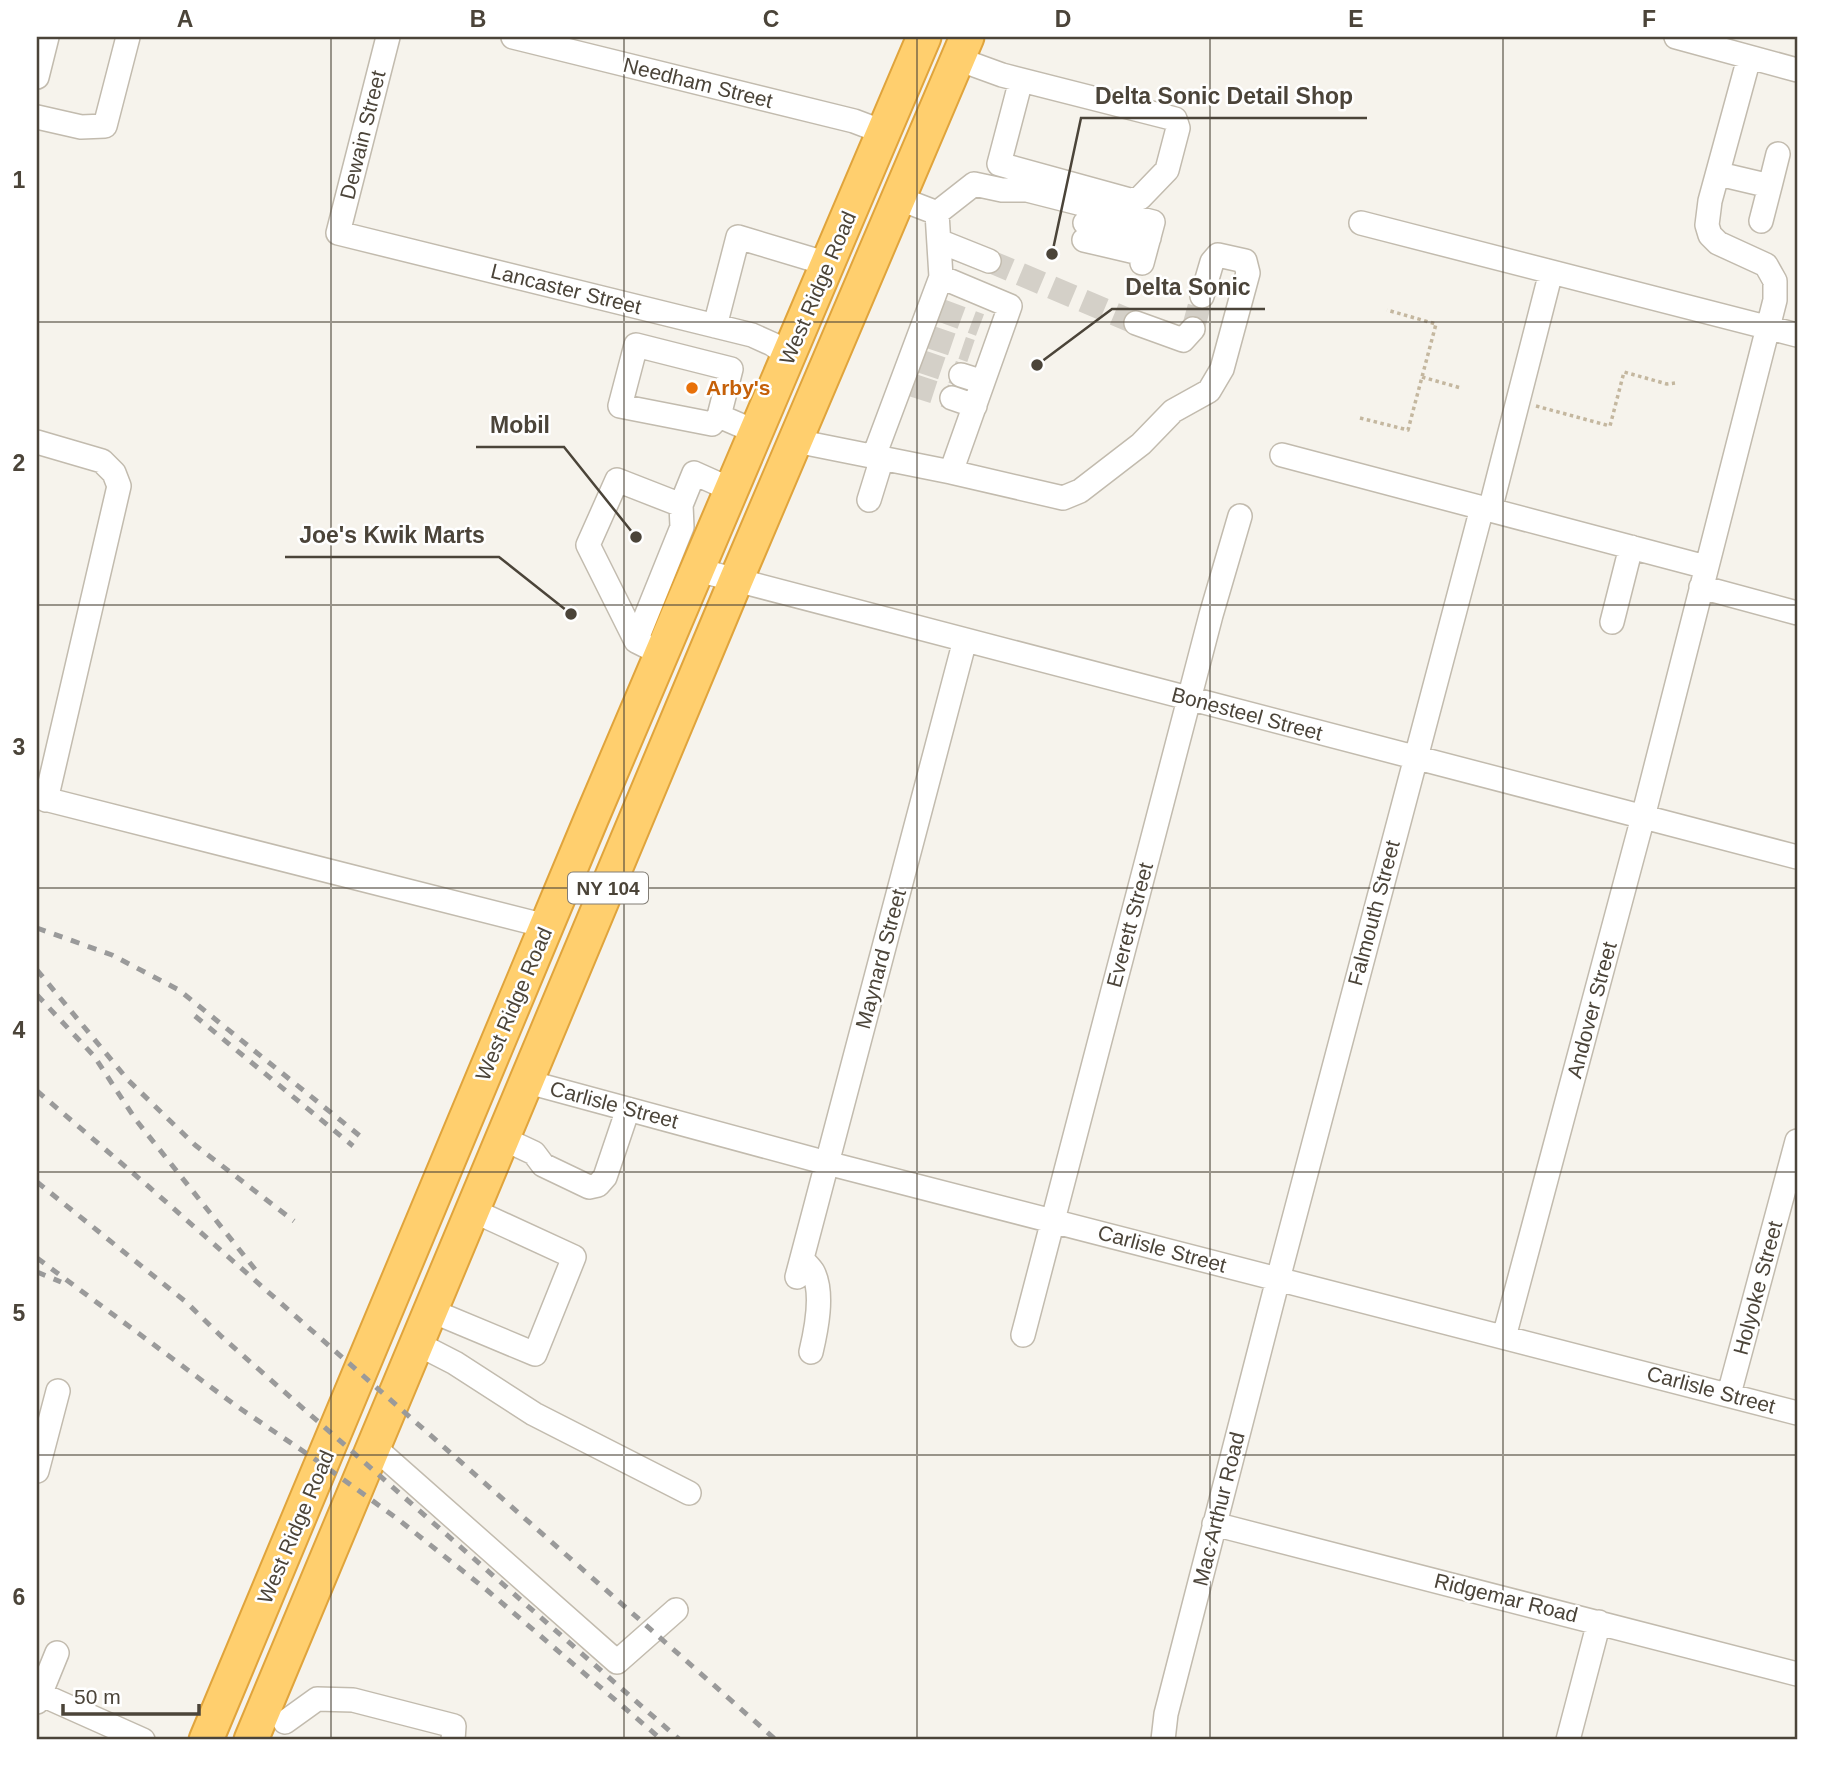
<svg xmlns="http://www.w3.org/2000/svg" width="1834" height="1777" font-family="Helvetica,sans-serif">
	<rect width="100%" height="100%" fill="#f6f3ec"/>
	<g fill="none" stroke-linecap="round" stroke-linejoin="round">
		<path stroke="#d4d0c8" stroke-width="23" stroke-dasharray="23 11" stroke-linecap="butt" d="M 989,261 L 1136,323
			M 940,310 L 980,325
			M 1193,329 L 1202,296
			M 930,337 L 971,351
			M 920,361 L 961,375
			M 912,385 L 952,398"/>
		<defs>
			<path id="minor" d="M 388,37 L 338,233 L 752,335 L 772,344 L 789,356
				M 513,37 L 854,121 L 883,132
				M 1676,37 L 1797,70
				M 958,59 L 1002,75 L 1175,119 L 1178,128 L 1167,170 L 1140,198 L 1130,200 L 999,164 L 1021,80
				M 37,77 L 47,37
				M 37,117 L 81,127 L 105,126 L 128,37
				M 1719,174 L 1770,186 L 1778,154
				M 898,198 L 937,213
				M 937,213 L 974,184 L 1002,190 L 1027,190 L 1153,222 L 1142,263
				M 1761,221 L 1770,186
				M 1085,223 L 1149,238
				M 1361,223 L 1797,335
				M 1084,240 L 1144,254
				M 939,241 L 989,261
				M 1136,323 L 1183,340 L 1193,329
				M 715,326 L 738,237 L 828,264
				M 636,345 L 731,369 L 719,416 L 712,424 L 620,406 Z
				M 961,375 L 983,382
				M 952,398 L 975,406
				M 719,416 L 756,432
				M 796,441 L 951,472 L 1010,306 L 941,277
				M 37,442 L 102,461 L 114,473 L 119,486 L 46,800
				M 1282,455 L 1706,567
				M 874,456 L 941,277 L 937,213
				M 951,472 L 1063,498 L 1080,491 L 1141,444 L 1173,411 L 1209,391 L 1222,369 L 1248,273 L 1245,261 L 1218,255 L 1212,262 L 1202,296
				M 869,500 L 882,458
				M 1490,510 L 1551,272
				M 698,570 L 1797,857
				M 1701,587 L 1797,613
				M 1612,622 L 1631,547
				M 636,641 L 682,527 L 681,505
				M 662,654 L 636,641 L 588,545 L 617,480 L 681,505 L 694,473 L 732,490
				M 37,797 L 546,926
				M 528,1082 L 827,1163 L 1797,1413
				M 504,1139 L 534,1153 L 543,1165 L 589,1187 L 598,1185 L 605,1177 L 628,1109
				M 802,1259 C 805,1263 811,1268 813,1272 C 824,1293 816,1331 811,1352
				M 797,1277 L 965,640
				M 432,1311 L 535,1354 L 574,1257 L 474,1211
				M 1023,1335 L 1211,615 L 1240,516
				M 1504,1337 L 1643,817 L 1775,300 L 1775,281 L 1766,265 L 1718,243 L 1710,235 L 1707,225 L 1710,201 L 1749,58
				M 418,1344 L 455,1363 L 534,1414 L 689,1493
				M 1729,1394 L 1797,1141
				M 374,1447 L 617,1662 L 676,1610
				M 37,1471 L 58,1391
				M 1214,1524 L 1797,1674
				M 40,1694 L 143,1740
				M 37,1702 L 57,1653
				M 285,1722 L 317,1699 L 353,1700 L 454,1726 L 453,1740
				M 1163,1740 L 1166,1714 L 1278,1279 L 1482,508
				M 1568,1740 L 1599,1622"/>
			<path id="highway" d="M 206,1740 L 592,817 L 924,37
				M 251,1740 L 736,580 L 967,37"/>
		</defs>
		<use href="#minor" stroke="#c2bbae" stroke-width="26"/>
		<use href="#highway" stroke="#e0a43c" stroke-width="37"/>
		<path stroke="#c4b79f" stroke-width="3.5" stroke-dasharray="3.5 3.5" stroke-linecap="butt" d="M 1422,377 L 1461,388
			M 1536,406 L 1610,426 L 1624,372 L 1667,384 L 1675,383
			M 1360,418 L 1408,430 L 1436,324 L 1387,310"/>
		<use href="#minor" stroke="#fff" stroke-width="23"/>
		<use href="#highway" stroke="#ffcf6e" stroke-width="33"/>
		<path stroke="#9a9a9a" stroke-width="5" stroke-dasharray="9 9" stroke-linecap="butt" d="M 37,928 L 112,955 L 179,990 L 360,1136
			M 37,970 L 128,1080 L 195,1145 L 294,1221
			M 37,995 L 94,1056 L 136,1120 L 258,1273
			M 195,1016 L 353,1146
			M 37,1091 L 148,1186 L 776,1740
			M 37,1182 L 186,1302 L 222,1337 L 680,1740
			M 37,1258 L 235,1405 L 322,1464 L 399,1520 L 488,1591 L 662,1740
			M 37,1272 L 61,1282"/>
	</g>
	<path fill="none" stroke="#4b4439" stroke-width="2" stroke-opacity="0.55" d="M 331,37 L 331,1740M 624,37 L 624,1740M 917,37 L 917,1740M 1210,37 L 1210,1740M 1503,37 L 1503,1740M 37,322 L 1797,322M 37,605 L 1797,605M 37,888 L 1797,888M 37,1172 L 1797,1172M 37,1455 L 1797,1455"/>
	<circle fill="#e8710a" stroke="#fff" stroke-width="2.5" cx="692" cy="388" r="7"/>
	<g text-anchor="middle" stroke-width="5" stroke-linejoin="round" paint-order="stroke">
		<rect fill="#fff" stroke="#817c74" stroke-width="2" x="568" y="872.5" width="80" height="31" rx="5"/>
		<g font-size="19" font-weight="bold" fill="#4b4439">
			<text x="608" y="895">NY 104</text>
		</g>
		<g font-size="21" fill="#4b4439" stroke="#fff">
			<text transform="translate(698 83) rotate(14)" y="7">Needham Street</text>
			<text transform="translate(363 135) rotate(-76)" y="7">Dewain Street</text>
			<text transform="translate(818 288) rotate(-67)" y="7">West Ridge Road</text>
			<text transform="translate(566 289) rotate(14)" y="7">Lancaster Street</text>
			<text transform="translate(1247 714) rotate(15)" y="7">Bonesteel Street</text>
			<text transform="translate(1374 913) rotate(-75)" y="7">Falmouth Street</text>
			<text transform="translate(1130 925) rotate(-75)" y="7">Everett Street</text>
			<text transform="translate(881 959) rotate(-75)" y="7">Maynard Street</text>
			<text transform="translate(514 1004) rotate(-67)" y="7">West Ridge Road</text>
			<text transform="translate(1592 1010) rotate(-75)" y="7">Andover Street</text>
			<text transform="translate(614 1105) rotate(15)" y="7">Carlisle Street</text>
			<text transform="translate(1162 1249) rotate(15)" y="7">Carlisle Street</text>
			<text transform="translate(1758 1288) rotate(-75)" y="7">Holyoke Street</text>
			<text transform="translate(1711 1390) rotate(15)" y="7">Carlisle Street</text>
			<text transform="translate(1219 1509) rotate(-76)" y="7">Mac Arthur Road</text>
			<text transform="translate(296 1527) rotate(-67)" y="7">West Ridge Road</text>
			<text transform="translate(1506 1598) rotate(14)" y="7">Ridgemar Road</text>
		</g>
		<g font-size="21" font-weight="bold" fill="#c56008" stroke="#fff" text-anchor="start">
			<text x="706" y="395">Arby's</text>
		</g>
	</g>
	<path fill="none" stroke="#4b4439" stroke-width="2.5" d="M1052 254L1081 118H1367M1037 365L1112 309H1265M636 537L564 447H476M571 614L499 557H285"/>
	<g fill="#4b4439" stroke="#fff" stroke-width="2.5">
		<circle cx="1052" cy="254" r="7"/>
		<circle cx="1037" cy="365" r="7"/>
		<circle cx="636" cy="537" r="7"/>
		<circle cx="571" cy="614" r="7"/>
	</g>
	<g font-size="23" text-anchor="middle" font-weight="bold" fill="#4b4439" stroke="#fff" stroke-width="5" stroke-linejoin="round" paint-order="stroke">
		<text x="1224" y="104">Delta Sonic Detail Shop</text>
		<text x="1188" y="295">Delta Sonic</text>
		<text x="520" y="433">Mobil</text>
		<text x="392" y="543">Joe's Kwik Marts</text>
	</g>
	<rect width="1834" height="1777" fill="none" stroke="#ffffff" stroke-width="77"/>
	<path d="M63 1704v10h136v-10" fill="none" stroke="#4b4439" stroke-width="3.5"/>
	<text x="74" y="1704" font-size="21" fill="#4b4439" stroke="#ffffff" stroke-width="5" paint-order="stroke">50 m</text>
	<rect x="38" y="38" width="1758" height="1700" fill="none" stroke="#4b4439" stroke-width="2.5"/>
	<g font-size="23" text-anchor="middle" font-weight="bold" fill="#4b4439">
		<text x="185" y="27">A</text>
		<text x="478" y="27">B</text>
		<text x="771" y="27">C</text>
		<text x="1063" y="27">D</text>
		<text x="1356" y="27">E</text>
		<text x="1649" y="27">F</text>
		<text x="19" y="188">1</text>
		<text x="19" y="471">2</text>
		<text x="19" y="755">3</text>
		<text x="19" y="1038">4</text>
		<text x="19" y="1321">5</text>
		<text x="19" y="1605">6</text>
	</g>
</svg>
